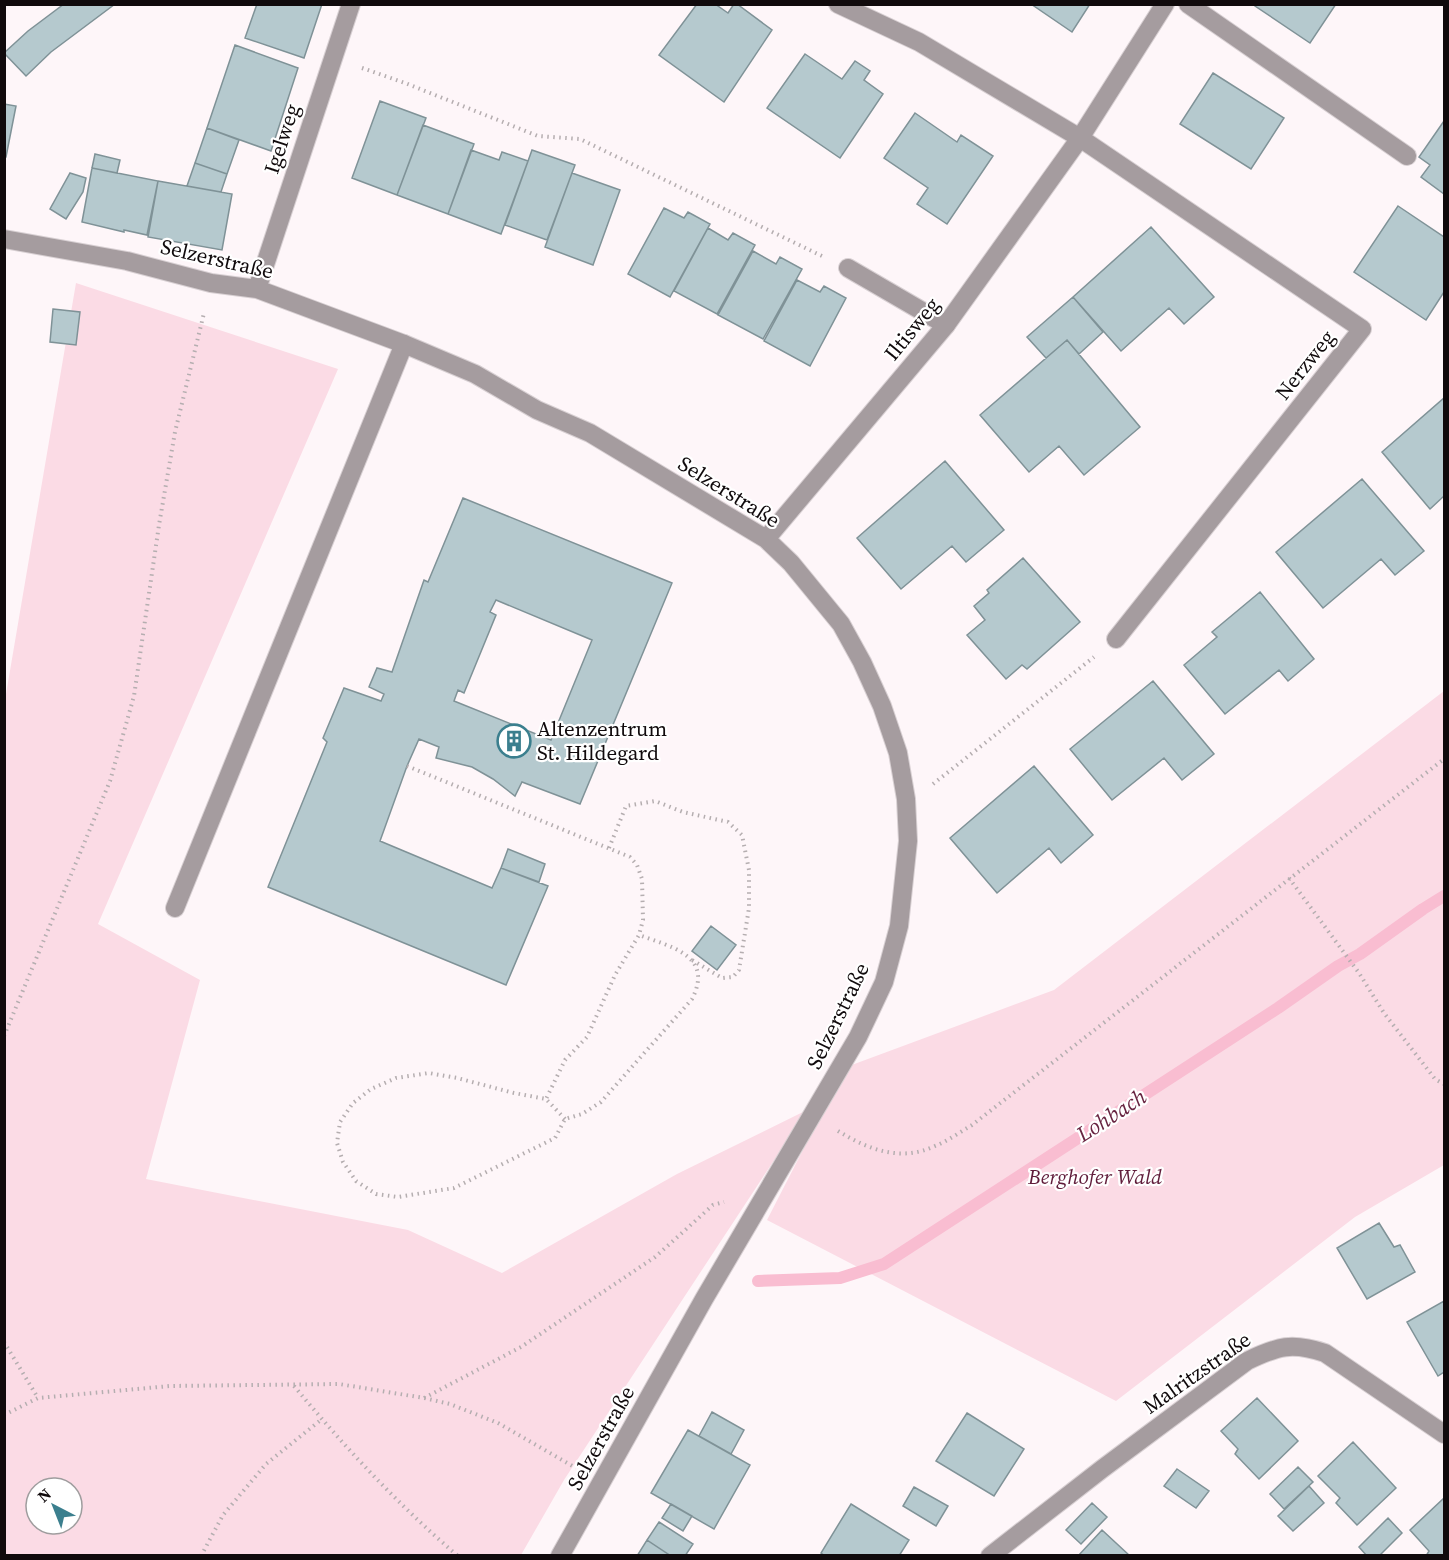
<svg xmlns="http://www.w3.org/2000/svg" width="1449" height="1560" font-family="'Source Serif 4',serif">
	<rect width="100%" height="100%" fill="#fef6f9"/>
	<path fill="#fbdbe5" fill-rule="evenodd" d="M 76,283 L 338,369 L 98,924 L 200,980 L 146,1179 L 408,1230 L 502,1273 L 677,1174 L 807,1110 L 564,1480 L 521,1555 L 5,1556 L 5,700 ZM 36,1488 L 72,1488 L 72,1524 L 36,1524 Z
		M 1444,691 L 1444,1165 L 1355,1217 L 1116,1401 L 767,1220 L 824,1109 L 849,1066 L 1054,990 Z"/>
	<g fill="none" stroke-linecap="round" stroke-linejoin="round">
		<path stroke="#f9bdd1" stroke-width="12" d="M 758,1281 L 840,1278 L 884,1264 L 1278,1008 L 1338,966 L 1360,954 L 1423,909 L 1444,896"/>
	</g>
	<path fill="#b5c9ce" stroke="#7f9297" stroke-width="1.5" fill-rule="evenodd" d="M 64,4 L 115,4 L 51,52 L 26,76 L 4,53 L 28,31 Z
		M 257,4 L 322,4 L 304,58 L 245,38 Z
		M 697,4 L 715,4 L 728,13 L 734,4 L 737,4 L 772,30 L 724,102 L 659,55 Z
		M 1031,4 L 1090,4 L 1072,32 Z
		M 1256,4 L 1336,4 L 1310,43 L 1255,6 Z
		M 235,45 L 298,68 L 271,151 L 207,128 Z
		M 805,54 L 842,79 L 855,61 L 870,71 L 864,80 L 883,94 L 840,158 L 767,108 Z
		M 1213,73 L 1284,118 L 1251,169 L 1180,124 Z
		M 380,101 L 426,118 L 397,195 L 352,178 Z
		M 4,104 L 16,106 L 6,157 L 4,157 Z
		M 915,113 L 957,142 L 961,135 L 993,156 L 947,224 L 917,204 L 928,188 L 884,158 Z
		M 1444,121 L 1444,194 L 1421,177 L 1430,165 L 1419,157 Z
		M 423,125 L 474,144 L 448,214 L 397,195 Z
		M 207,128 L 239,140 L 227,174 L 195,163 Z
		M 471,150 L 499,160 L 502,152 L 528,161 L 501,234 L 448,214 Z
		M 532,150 L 575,165 L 547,240 L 505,225 Z
		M 95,154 L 120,160 L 117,173 L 92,168 Z
		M 195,163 L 227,174 L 221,192 L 187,186 Z
		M 92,168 L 158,181 L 147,235 L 124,230 L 124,232 L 82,222 Z
		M 70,173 L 86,178 L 83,192 L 66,219 L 50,209 Z
		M 572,173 L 620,190 L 593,265 L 545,247 Z
		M 158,181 L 232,194 L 222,250 L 148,237 Z
		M 1398,206 L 1444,237 L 1444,292 L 1426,320 L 1354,272 Z
		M 664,208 L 684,218 L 688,212 L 710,224 L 670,297 L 628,274 Z
		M 1151,227 L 1214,297 L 1184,324 L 1169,308 L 1121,351 L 1073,297 Z
		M 708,228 L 728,240 L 733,233 L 755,245 L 717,314 L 674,291 Z
		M 753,251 L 776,264 L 780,257 L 802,269 L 763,339 L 718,315 Z
		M 797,280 L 820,292 L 824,286 L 846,298 L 810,366 L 764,341 Z
		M 1073,297 L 1103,332 L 1079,354 L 1067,340 L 1046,358 L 1027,337 Z
		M 53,309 L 80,312 L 76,345 L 50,342 Z
		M 1067,340 L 1140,427 L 1084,475 L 1059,446 L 1029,472 L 980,415 Z
		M 1444,398 L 1444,496 L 1430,509 L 1382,452 Z
		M 945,461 L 1004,530 L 966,562 L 952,546 L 901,589 L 857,538 Z
		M 1362,479 L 1424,551 L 1395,575 L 1381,559 L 1323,608 L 1276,552 Z
		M 463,498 L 672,583 L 580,804 L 522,782 L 515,796 L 493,779 L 472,767 L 436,758 L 439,747 L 419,739 L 407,766 L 380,841 L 492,888 L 501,868 L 548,886 L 506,985 L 268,887 L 327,742 L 323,738 L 344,688 L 381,701 L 384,694 L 369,687 L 377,668 L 392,672 L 424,580 L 428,582 ZM 496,600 L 592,640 L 551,740 L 454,701 L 458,690 L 464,693 L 496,615 L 490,612 Z
		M 1023,558 L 1080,622 L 1027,669 L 1022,665 L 1006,679 L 967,635 L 985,620 L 974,606 L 989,593 L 987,590 Z
		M 1260,592 L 1314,659 L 1288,681 L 1279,670 L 1225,714 L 1184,665 L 1217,637 L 1212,632 Z
		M 1153,681 L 1214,754 L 1182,780 L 1164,758 L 1112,800 L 1070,749 Z
		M 1034,766 L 1093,835 L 1061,863 L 1049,848 L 997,893 L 950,838 Z
		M 508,849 L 545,864 L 539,882 L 501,868 Z
		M 711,926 L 736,945 L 717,970 L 692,951 Z
		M 1379,1223 L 1394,1247 L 1400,1245 L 1415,1272 L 1367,1299 L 1337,1248 Z
		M 1444,1301 L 1444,1372 L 1438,1376 L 1407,1322 Z
		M 1257,1398 L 1298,1441 L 1259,1479 L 1235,1454 L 1238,1449 L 1221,1431 Z
		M 712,1412 L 744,1430 L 731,1454 L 699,1436 Z
		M 967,1413 L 1024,1449 L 994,1496 L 936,1461 Z
		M 688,1430 L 750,1465 L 714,1529 L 651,1493 Z
		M 1353,1442 L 1396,1488 L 1357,1525 L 1336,1503 L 1340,1498 L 1318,1476 Z
		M 1298,1467 L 1313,1482 L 1284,1509 L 1270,1494 Z
		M 1177,1469 L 1209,1491 L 1196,1508 L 1164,1486 Z
		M 1309,1486 L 1324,1503 L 1293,1531 L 1278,1516 Z
		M 914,1487 L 948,1506 L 936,1526 L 903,1506 Z
		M 1444,1498 L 1444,1556 L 1426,1556 L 1429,1551 L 1410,1530 Z
		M 1092,1503 L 1107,1517 L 1081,1544 L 1066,1530 Z
		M 671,1504 L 692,1516 L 683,1531 L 662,1518 Z
		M 851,1504 L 909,1540 L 899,1556 L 825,1556 L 821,1553 Z
		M 1388,1518 L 1402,1533 L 1379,1556 L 1367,1556 L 1359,1547 Z
		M 659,1522 L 693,1544 L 685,1556 L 671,1556 L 647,1540 Z
		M 1102,1530 L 1130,1556 L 1078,1556 Z
		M 647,1540 L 671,1556 L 637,1556 Z"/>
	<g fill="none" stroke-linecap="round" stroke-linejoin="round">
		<defs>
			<path id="lane" d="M 1188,4 L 1407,156
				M 848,268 L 946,325
				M 175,908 L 404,344"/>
			<path id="street" d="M 838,4 L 919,42 L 1080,138 L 1362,329 L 1116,639
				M 4,239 L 127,261 L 211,283 L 257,289 L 404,344 L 475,374 L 537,410 L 590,433 L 766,539 L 791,563 L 841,624 L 862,662 L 882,706 L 898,753 L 906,799 L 908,841 L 899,926 L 884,982 L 858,1037 L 704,1299 L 560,1556
				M 257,289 L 351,4
				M 766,539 L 946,325 L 1080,138 L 1165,4
				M 990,1556 L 1102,1469 L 1247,1361 C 1278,1346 1292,1342 1325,1353 L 1444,1434"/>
		</defs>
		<use href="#lane" stroke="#d8d0d3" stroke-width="20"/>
		<use href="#street" stroke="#d8d0d3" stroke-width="20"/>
		<path stroke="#b5aeb0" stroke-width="4" stroke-dasharray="1.5 4.5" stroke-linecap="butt" d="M 362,68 L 405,83 L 538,136 L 580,139 L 822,256
			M 407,766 L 630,857 L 637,865 L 642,879 L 643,920 L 639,935 L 615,975 L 587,1037 L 565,1060 L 546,1099
			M 933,784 L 1094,657
			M 609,848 L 626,806 L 655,801 L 683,812 L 728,822 L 742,835 L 749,870 L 749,908 L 739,970 L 733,977 L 722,978 L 692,960
			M 1289,878 L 1359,973 L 1384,1013 L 1435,1079 L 1444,1084
			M 4,1036 L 110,781 L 134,696 L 159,525 L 175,432 L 204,313
			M 565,1119 L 546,1099 L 514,1093 L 457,1078 L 429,1073 L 396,1078 L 371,1089 L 353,1103 L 340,1122 L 337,1143 L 343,1162 L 356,1181 L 376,1194 L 398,1197 L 454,1188 L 555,1138 L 565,1119 L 582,1114 L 601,1102 L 692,999 C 714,956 672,947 639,935
			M 838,1131 C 869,1150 901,1162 935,1146 C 948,1141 960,1132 972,1125 L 1444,759
			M 4,1342 L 38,1398
			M 294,1386 C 344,1446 398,1505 458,1556
			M 424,1398 L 521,1347 L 655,1257 L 713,1205 L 724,1202
			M 4,1415 L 38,1398 L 170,1386 L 339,1384 L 424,1398 L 450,1404 L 498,1423 L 576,1468
			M 201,1556 L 223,1515 L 266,1464 L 322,1419"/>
		<use href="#lane" stroke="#a59c9f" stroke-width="18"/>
		<use href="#street" stroke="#a59c9f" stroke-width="18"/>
	</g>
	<defs>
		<symbol id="building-ring" viewBox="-11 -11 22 22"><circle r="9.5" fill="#fff" stroke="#3b7f8e" stroke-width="1.5"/><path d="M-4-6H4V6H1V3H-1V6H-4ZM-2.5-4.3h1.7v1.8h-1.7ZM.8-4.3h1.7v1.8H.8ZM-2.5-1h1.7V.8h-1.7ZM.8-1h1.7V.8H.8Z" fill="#3b7f8e"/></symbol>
	</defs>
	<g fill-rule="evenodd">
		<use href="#building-ring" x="495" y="722" width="38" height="38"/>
	</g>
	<g text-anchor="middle" stroke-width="4.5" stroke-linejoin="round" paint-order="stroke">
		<g font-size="21" fill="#100a0c" stroke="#fff">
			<text transform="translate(282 139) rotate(-72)" y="7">Igelweg</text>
			<text transform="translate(217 259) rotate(13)" y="7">Selzerstraße</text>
			<text transform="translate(912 329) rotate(-51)" y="7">Iltisweg</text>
			<text transform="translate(1305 365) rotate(-52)" y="7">Nerzweg</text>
			<text transform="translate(729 492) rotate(32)" y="7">Selzerstraße</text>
			<text transform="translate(838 1016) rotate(-64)" y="7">Selzerstraße</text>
			<text transform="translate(1197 1373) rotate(-35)" y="7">Malritzstraße</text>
			<text transform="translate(601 1438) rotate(-61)" y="7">Selzerstraße</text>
		</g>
		<g font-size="21" fill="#100a0c" stroke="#fff" text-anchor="start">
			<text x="537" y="736">Altenzentrum<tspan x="537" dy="24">St. Hildegard</tspan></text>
		</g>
		<g font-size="21" font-style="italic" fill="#601c3a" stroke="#fff">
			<text x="1095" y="1184">Berghofer Wald</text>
		</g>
		<g font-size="22" font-style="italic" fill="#682441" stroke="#fff">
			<text transform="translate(1111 1115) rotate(-33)" y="8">Lohbach</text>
		</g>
	</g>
	<rect width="1449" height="1560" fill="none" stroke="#100a0c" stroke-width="12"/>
	<g transform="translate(54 1506) rotate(318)"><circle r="28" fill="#ffffff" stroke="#9f9d9e" stroke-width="1.5"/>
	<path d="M0-4.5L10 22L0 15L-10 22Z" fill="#3b7f8e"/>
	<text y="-9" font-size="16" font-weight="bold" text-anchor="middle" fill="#100a0c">N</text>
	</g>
</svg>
